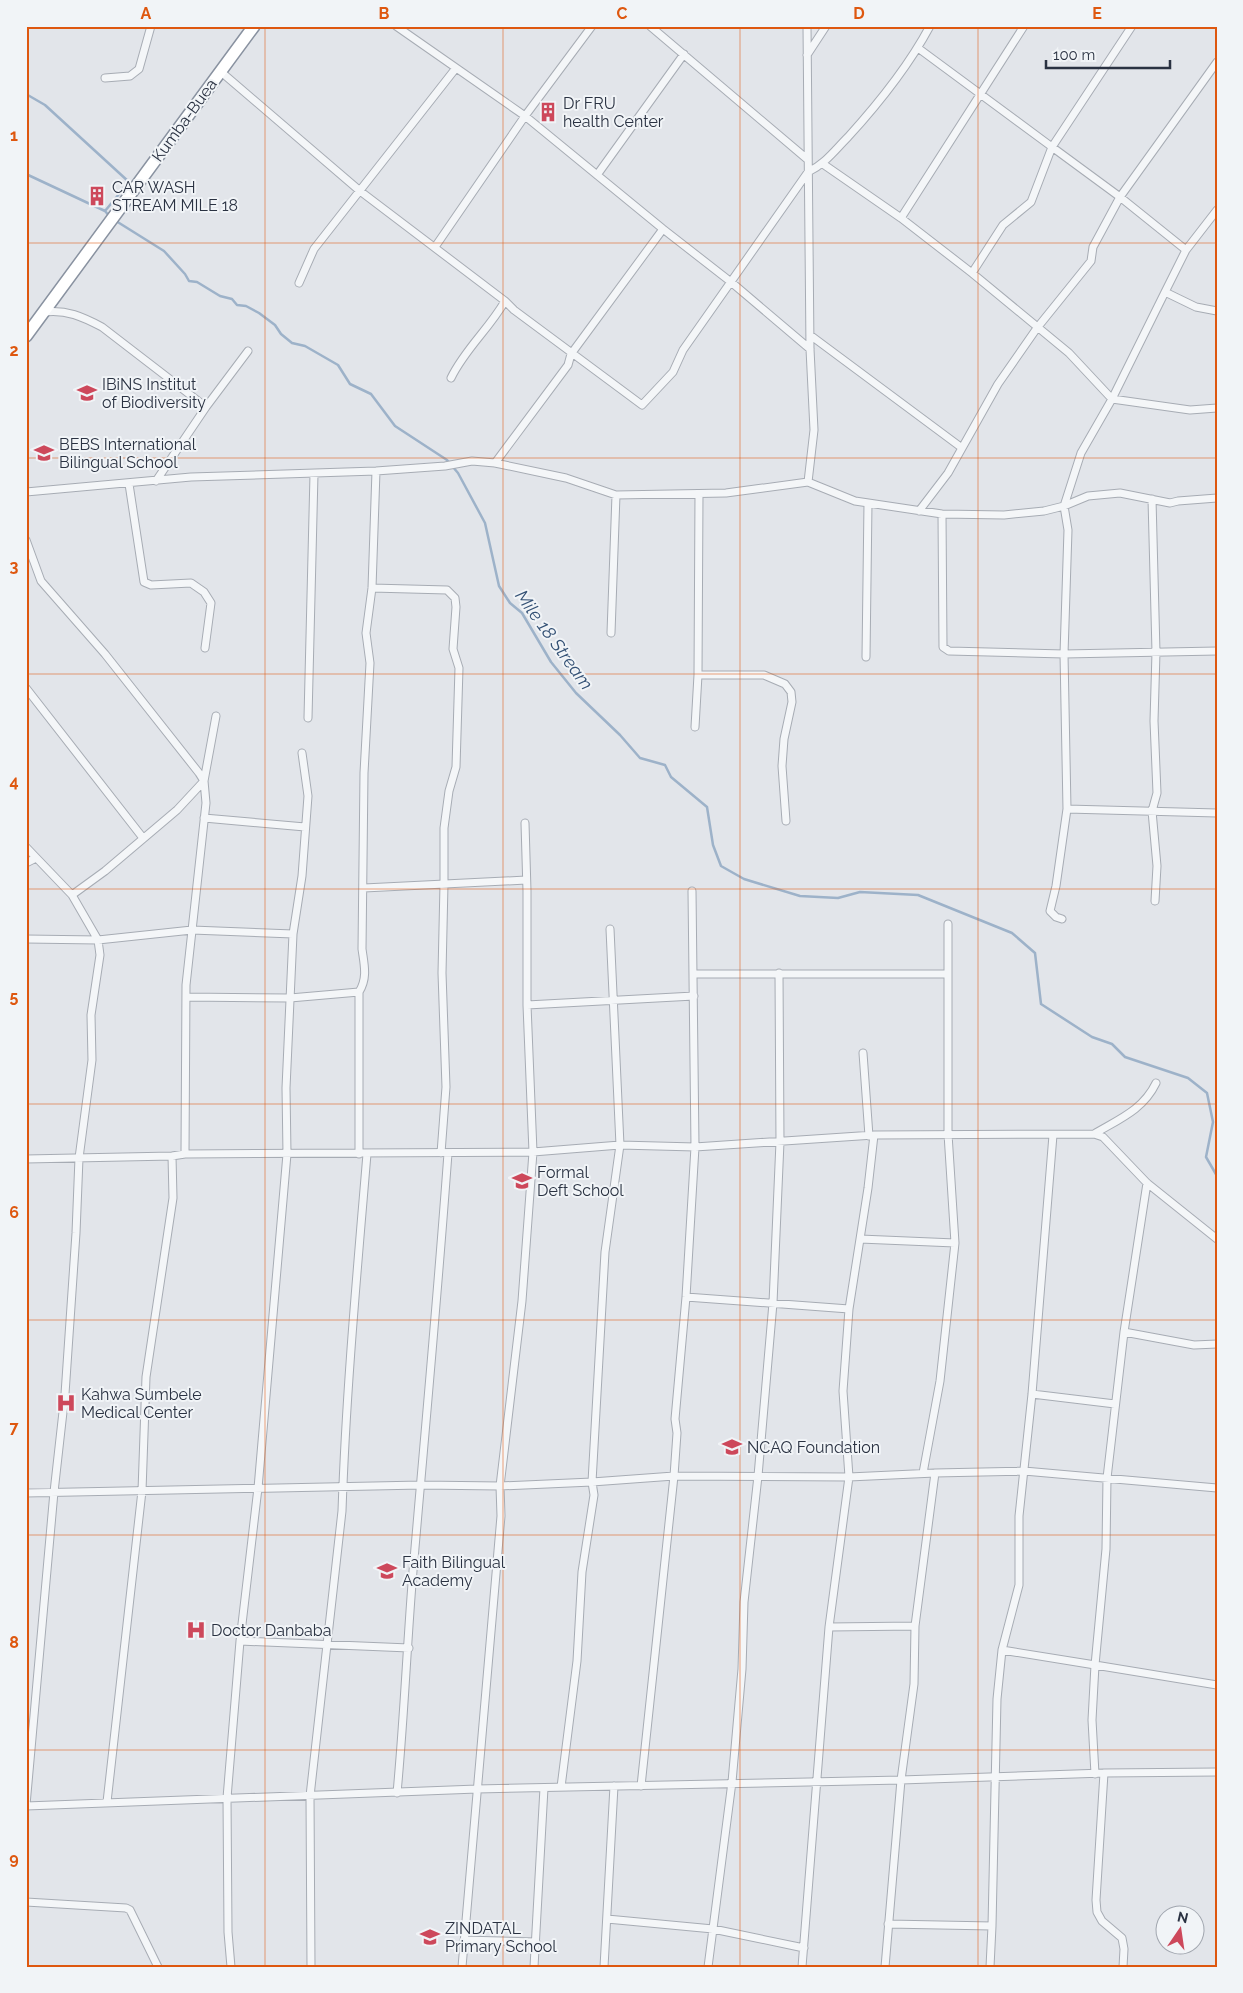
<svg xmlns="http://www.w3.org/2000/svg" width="1243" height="1993" font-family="Raleway,sans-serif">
	<rect width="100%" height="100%" fill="#e2e5ea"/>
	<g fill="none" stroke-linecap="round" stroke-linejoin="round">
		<path stroke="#9db2c9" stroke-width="2.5" d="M 26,94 L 45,105 L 129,182 L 105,211 L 110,217
			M 26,174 L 105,211
			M 116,221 L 164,251 L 185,274 L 189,281 L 197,282 L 220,296 L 232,299 L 237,305 L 246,306 L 259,313 L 275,325 L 281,334 L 292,343 L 305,346 L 338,365 L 350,384 L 371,394 L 395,426 L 447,460 L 458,473 L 485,523 L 499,586 L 510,603 L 522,613 L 551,662 L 576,693 L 620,735 L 640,758 L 665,765 L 671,777 L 707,807 L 713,845 L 721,866 L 744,879 L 800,896 L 838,898 L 860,892 L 918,895 L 1012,933 L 1035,953 L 1041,1004 L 1092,1037 L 1112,1044 L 1125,1057 L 1188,1078 L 1207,1093 L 1213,1122 L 1206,1157 L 1217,1176"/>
		<defs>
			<path id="minor" d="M 396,26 L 525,116 L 663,229 L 731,282 L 810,349
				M 650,26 L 807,159
				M 807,26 L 810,349 L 814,430 L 808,482 L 855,501 L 942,514 L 1004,515 L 1044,511 L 1064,506 L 1088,496 L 1120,493 L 1170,503 L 1178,501 L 1217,498
				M 918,48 L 1052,147 L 1132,26
				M 807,55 L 826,26
				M 220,71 L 360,191 L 505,301 L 514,310 L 642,405 L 673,372 L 683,350 L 808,172 C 825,164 835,150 848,137 C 879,103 908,67 930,26
				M 105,78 L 130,76 L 139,69 L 151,26
				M 823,164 L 901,218 L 972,273 L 1069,353 L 1112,399 L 1190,410 L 1217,408
				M 597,175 L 684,54
				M 1217,210 L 1186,250 L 1165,292 L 1196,307 L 1217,311
				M 901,218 L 1024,26
				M 435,247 L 525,116 L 592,26
				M 972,273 L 1003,225 L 1031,202 L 1052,147 L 1120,197 L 1186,250
				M 299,283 L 314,249 L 456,68
				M 44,312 C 66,309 83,317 102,327 L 206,407
				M 810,335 L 962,448
				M 451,378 C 465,349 489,329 505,301
				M 495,463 L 568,365 L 571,354 L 663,229
				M 156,481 L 206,407 L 248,351
				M 129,484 L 144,582 L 151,585 L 191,583 L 204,592 L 211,603 L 205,648
				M 26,492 L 191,477 L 376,471 L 445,466 L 472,461 L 495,463 L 566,478 L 616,495 L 726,493 L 808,482
				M 1152,499 L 1156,652 L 1154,721 L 1157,793 L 1152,811 L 1157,866 L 1155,901
				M 919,511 L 948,473 L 998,384 L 1037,328 L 1091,261 L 1093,247 L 1120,197 L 1217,62
				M 942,514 L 943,647 L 949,651 L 1064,654 L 1217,651
				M 26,540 L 41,581 L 105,654 L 199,773 L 204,781 L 206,803 L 186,985 L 185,1154
				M 372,588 L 447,590 L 455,598 L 456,607 L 453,649 L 459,668 L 456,767 L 449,791 L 444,828 L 444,884 L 442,973 L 446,1087 L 441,1153
				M 611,633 L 616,495
				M 866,657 L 868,503
				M 698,675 L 764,675 L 785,684 L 791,692 L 792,702 L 784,739 L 782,766 L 786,821
				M 26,688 L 143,838
				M 308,718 L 314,474
				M 695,727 L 698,675 L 699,494
				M 1067,809 L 1217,813
				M 204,818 L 305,827
				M 26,847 L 72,895 L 98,940 L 100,955 L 91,1015 L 92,1060 L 79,1158 L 76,1233 L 65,1394 L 54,1492 L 26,1805
				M 26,863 L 36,858
				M 364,888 L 526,880
				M 72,895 L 105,871 L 177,810 L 204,781 L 216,716
				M 1062,919 L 1056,917 L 1050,911 L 1056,886 L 1067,809 L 1064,654 L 1068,530 L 1064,506 L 1081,453 L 1112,399 L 1165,292
				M 26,939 L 98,940 L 192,930 L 293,934
				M 694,974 L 948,974
				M 186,997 L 290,998 L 359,992
				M 527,1005 L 694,996
				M 863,1053 L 869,1136
				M 1094,1134 C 1119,1119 1143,1110 1156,1083
				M 359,1154 L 359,992 C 368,978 364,964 362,949 L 364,773 L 370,663 L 366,633 L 372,588 L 376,471
				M 26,1159 L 172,1156 L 185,1154 L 533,1152 L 620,1145 L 695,1147 L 874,1135 L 1094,1134 L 1103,1137 L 1147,1183 L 1217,1239
				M 860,1239 L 955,1243
				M 686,1297 L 849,1309
				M 1124,1332 L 1194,1345 L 1217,1344
				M 1032,1394 L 1115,1404
				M 923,1473 L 940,1381 L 955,1243 L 948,1134 L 948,924
				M 26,1493 L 421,1485 L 500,1486 L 592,1482 L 674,1476 L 849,1477 L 935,1473 L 1024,1471 L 1217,1488
				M 829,1627 L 915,1626
				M 240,1641 L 409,1648
				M 1002,1650 L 1095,1665 L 1106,1549 L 1107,1478 L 1124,1332 L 1147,1183
				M 1104,1773 L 1096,1900 L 1097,1912 L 1102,1921 L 1122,1938 L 1124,1949 L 1123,1967
				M 1095,1774 L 1092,1720 L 1095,1665 L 1217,1685
				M 641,1786 L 674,1476 L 677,1433 L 675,1419 L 686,1297 L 695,1147 L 692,891
				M 561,1787 L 577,1661 L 582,1572 L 594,1495 L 592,1482 L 605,1252 L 620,1145 L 610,929
				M 397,1793 C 404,1719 407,1644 413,1571 C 425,1431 438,1292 448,1153
				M 107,1802 L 142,1491 L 146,1377 L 173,1198 L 172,1156
				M 26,1806 L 477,1789 L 901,1780 L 1104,1773 L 1217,1772
				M 26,1902 L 126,1908 L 130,1910 L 158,1967
				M 607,1919 L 713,1929 L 804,1948
				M 888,1924 L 992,1926
				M 464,1940 L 536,1942
				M 231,1967 L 228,1932 L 227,1798 L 240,1641 L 258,1488 L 287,1154 L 286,1088 L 293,934 L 302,876 L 308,796 L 302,753
				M 311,1967 L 310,1796 L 342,1511 C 346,1392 357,1273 367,1154
				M 462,1967 L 501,1516 L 500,1486 L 522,1301 L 533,1152 L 527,1005 L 527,891 L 525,823
				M 534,1967 L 544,1788
				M 604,1967 L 614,1786
				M 708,1967 L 732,1782 L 742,1669 L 744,1602 L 758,1476 L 773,1303 L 780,1142 L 779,973
				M 802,1967 L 829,1627 L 849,1477 L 843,1391 L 849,1309 L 868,1188 L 874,1135
				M 885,1967 L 901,1780 L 914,1684 L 915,1626 L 935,1473
				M 990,1967 L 992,1926 L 997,1699 L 1002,1650 L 1019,1585 L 1019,1516 L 1032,1394 L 1053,1135"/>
			<path id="trunk" d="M 26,336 L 254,26"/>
		</defs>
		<use href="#minor" stroke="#a7acb4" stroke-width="9"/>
		<use href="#trunk" stroke="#8992a0" stroke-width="14"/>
		<use href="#minor" stroke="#f4f6f8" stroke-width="7"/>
		<use href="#trunk" stroke="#fff" stroke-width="11"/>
	</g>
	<path fill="none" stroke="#de570f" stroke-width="1" stroke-opacity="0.55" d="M 265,26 L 265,1967M 503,26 L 503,1967M 740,26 L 740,1967M 978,26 L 978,1967M 26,243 L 1217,243M 26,458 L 1217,458M 26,674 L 1217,674M 26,889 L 1217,889M 26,1104 L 1217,1104M 26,1320 L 1217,1320M 26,1535 L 1217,1535M 26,1750 L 1217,1750"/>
	<defs>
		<symbol id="building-bare" viewBox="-9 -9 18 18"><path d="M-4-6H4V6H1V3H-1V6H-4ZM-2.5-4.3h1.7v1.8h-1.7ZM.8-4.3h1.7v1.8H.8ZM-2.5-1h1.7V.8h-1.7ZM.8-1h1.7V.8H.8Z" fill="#cd485b" stroke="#f1f4f7" stroke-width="2.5" paint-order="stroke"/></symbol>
		<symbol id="school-bare" viewBox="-9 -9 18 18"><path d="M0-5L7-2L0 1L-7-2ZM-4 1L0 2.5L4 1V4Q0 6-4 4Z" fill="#cd485b" stroke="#f1f4f7" stroke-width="2.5" paint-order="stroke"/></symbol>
		<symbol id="hospital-bare" viewBox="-9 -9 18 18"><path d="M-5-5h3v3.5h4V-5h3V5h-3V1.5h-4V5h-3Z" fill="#cd485b" stroke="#f1f4f7" stroke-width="2.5" paint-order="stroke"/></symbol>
	</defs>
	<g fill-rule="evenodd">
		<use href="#building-bare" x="534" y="98" width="28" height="28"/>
		<use href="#building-bare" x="83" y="182" width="28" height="28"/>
		<use href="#school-bare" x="73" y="379" width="28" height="28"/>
		<use href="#school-bare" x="30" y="439" width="28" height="28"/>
		<use href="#school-bare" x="508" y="1167" width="28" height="28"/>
		<use href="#hospital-bare" x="52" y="1389" width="28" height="28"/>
		<use href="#school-bare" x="718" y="1433" width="28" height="28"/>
		<use href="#school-bare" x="373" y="1557" width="28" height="28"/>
		<use href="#hospital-bare" x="182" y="1616" width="28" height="28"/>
		<use href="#school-bare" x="416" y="1923" width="28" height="28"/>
	</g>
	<g text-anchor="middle" stroke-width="4" stroke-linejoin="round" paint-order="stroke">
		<g font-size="16" fill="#2a3242" stroke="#f1f4f7" text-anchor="start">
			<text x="563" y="109">Dr FRU<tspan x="563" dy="18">health Center</tspan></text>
			<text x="112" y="193">CAR WASH<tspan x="112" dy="18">STREAM MILE 18</tspan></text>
			<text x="102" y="390">IBiNS Institut<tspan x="102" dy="18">of Biodiversity</tspan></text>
			<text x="59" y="450">BEBS International<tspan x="59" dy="18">Bilingual School</tspan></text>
			<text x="537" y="1178">Formal<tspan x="537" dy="18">Deft School</tspan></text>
			<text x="81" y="1400">Kahwa Sumbele<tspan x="81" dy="18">Medical Center</tspan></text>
			<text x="747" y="1453">NCAQ Foundation</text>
			<text x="402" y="1568">Faith Bilingual<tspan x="402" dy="18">Academy</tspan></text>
			<text x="211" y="1636">Doctor Danbaba</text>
			<text x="445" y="1934">ZINDATAL<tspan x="445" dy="18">Primary School</tspan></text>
		</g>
		<g font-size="16" fill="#2a3242" stroke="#f1f4f7">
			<text transform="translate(184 120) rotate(-54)" y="6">Kumba-Buea</text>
		</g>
		<g font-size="18" font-style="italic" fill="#345175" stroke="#f1f4f7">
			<text transform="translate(554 640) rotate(54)" y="6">Mile 18 Stream</text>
		</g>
	</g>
	<rect width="1243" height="1993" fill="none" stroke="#f1f4f7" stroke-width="55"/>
	<g transform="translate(1180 1930) rotate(13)"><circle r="24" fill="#f1f4f7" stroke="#a1a6af"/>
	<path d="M0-4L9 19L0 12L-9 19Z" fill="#cd485b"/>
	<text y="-8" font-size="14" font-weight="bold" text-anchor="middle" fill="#2a3242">N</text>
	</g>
	<path d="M1046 60v8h124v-8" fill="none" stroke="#2a3242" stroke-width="2.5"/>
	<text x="1053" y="60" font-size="15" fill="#2a3242" stroke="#f1f4f7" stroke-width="4" paint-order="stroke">100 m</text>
	<rect x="28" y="28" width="1188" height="1938" fill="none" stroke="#de570f" stroke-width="2"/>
	<g font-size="16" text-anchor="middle" font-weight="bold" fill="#de570f">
		<text x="146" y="19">A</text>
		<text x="384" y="19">B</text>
		<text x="622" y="19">C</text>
		<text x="859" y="19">D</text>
		<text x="1097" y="19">E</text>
		<text x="14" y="141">1</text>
		<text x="14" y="356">2</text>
		<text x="14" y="572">3</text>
		<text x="14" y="787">4</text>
		<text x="14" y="1002">5</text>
		<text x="14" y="1218">6</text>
		<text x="14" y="1433">7</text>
		<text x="14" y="1648">8</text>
		<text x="14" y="1864">9</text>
	</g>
</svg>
